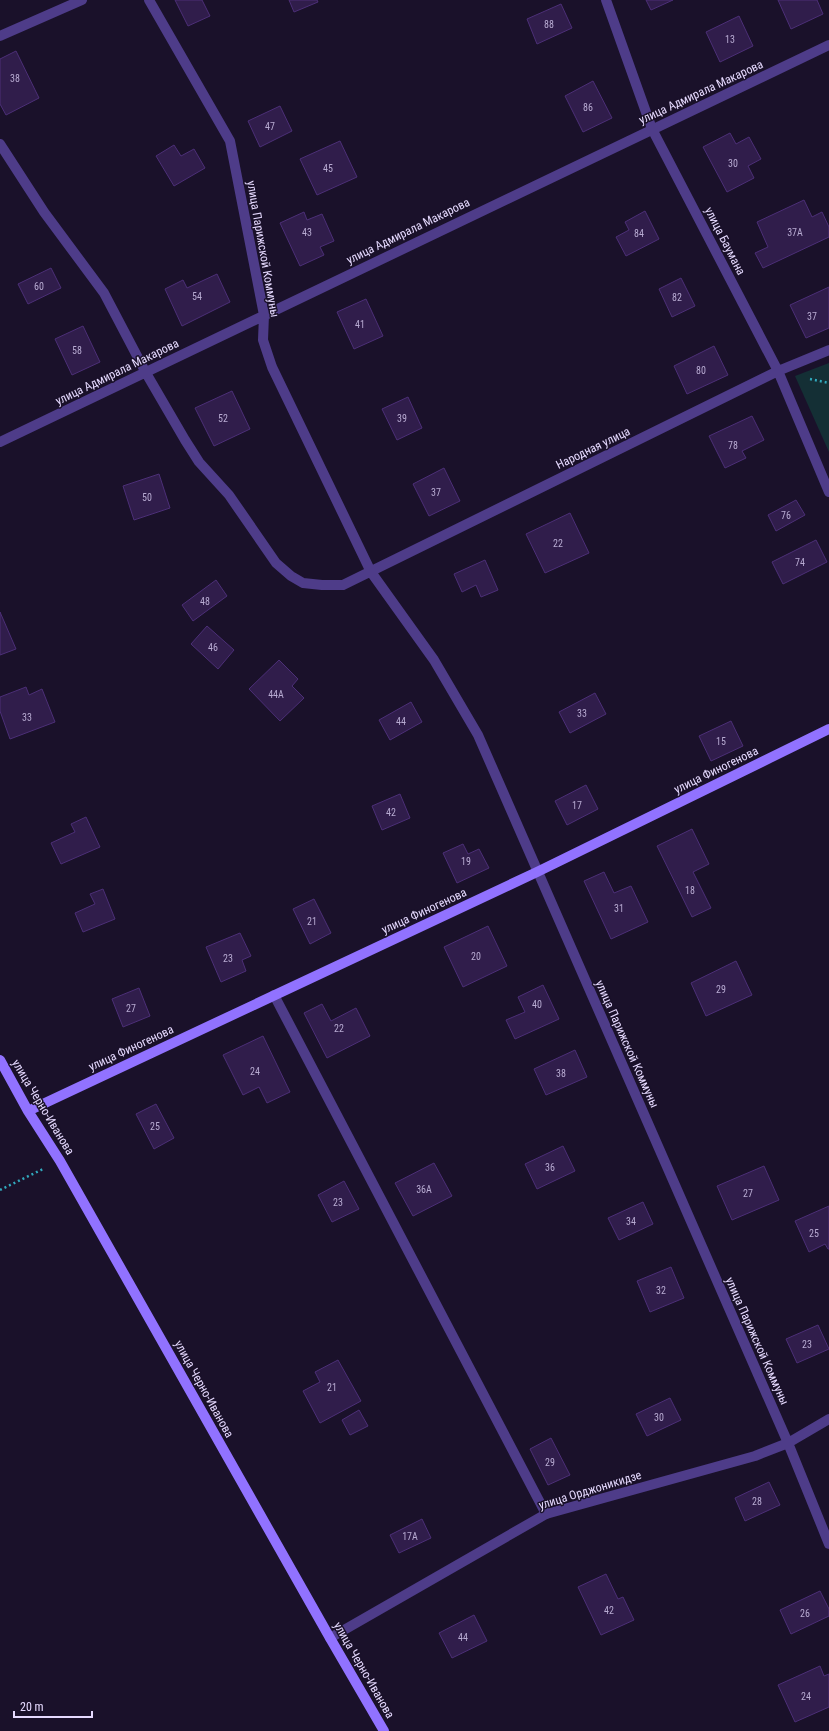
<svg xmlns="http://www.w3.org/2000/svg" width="829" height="1731" font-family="'Roboto Condensed',sans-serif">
	<rect width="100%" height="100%" fill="#1a112a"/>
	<path fill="#142f35" d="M 829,363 L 829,452 L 795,376 Z"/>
	<path fill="#301d4b" stroke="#4c2f77" d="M 175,0 L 202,0 L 210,16 L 188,26 Z
		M 289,0 L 317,0 L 318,2 L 294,12 Z
		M 646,0 L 673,0 L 651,10 Z
		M 778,0 L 817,0 L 823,14 L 791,29 Z
		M 561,4 L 572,28 L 537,44 L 527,19 Z
		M 739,16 L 753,46 L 720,62 L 706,32 Z
		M 16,51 L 39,98 L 6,115 L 0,104 L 0,59 Z
		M 593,81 L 612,118 L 583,132 L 565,96 Z
		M 280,106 L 292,131 L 260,147 L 248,121 Z
		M 730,133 L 736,144 L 749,137 L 761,159 L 748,166 L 754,178 L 727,192 L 703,147 Z
		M 340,141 L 357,177 L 317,195 L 300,159 Z
		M 174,145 L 181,156 L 194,149 L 205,168 L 174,186 L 156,156 Z
		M 804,200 L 812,217 L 822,212 L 829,227 L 829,237 L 763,268 L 755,253 L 768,247 L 757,222 Z
		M 645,211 L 659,239 L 626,256 L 616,237 L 629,230 L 625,222 Z
		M 304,212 L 307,220 L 322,214 L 334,241 L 320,247 L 324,255 L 300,266 L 280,223 Z
		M 51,268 L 61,288 L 28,304 L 18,284 Z
		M 217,274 L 230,302 L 182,326 L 165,289 L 183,280 L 187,288 Z
		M 681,278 L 695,306 L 672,317 L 659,289 Z
		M 829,287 L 829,328 L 806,338 L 790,305 Z
		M 366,299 L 383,336 L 354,349 L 337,312 Z
		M 83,326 L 100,362 L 72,375 L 55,339 Z
		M 714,346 L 728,375 L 687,394 L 674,366 Z
		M 232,391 L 250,429 L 214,446 L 195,408 Z
		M 408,397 L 422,428 L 397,440 L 382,409 Z
		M 752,416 L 764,440 L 742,451 L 746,458 L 725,468 L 709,436 Z
		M 444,468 L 460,501 L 429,516 L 413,484 Z
		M 159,474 L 170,508 L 134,520 L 123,486 Z
		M 796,500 L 805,515 L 776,531 L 768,515 Z
		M 570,513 L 589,553 L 545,573 L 526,534 Z
		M 816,540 L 827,562 L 783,584 L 772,562 Z
		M 485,560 L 498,590 L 481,597 L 476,585 L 462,592 L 454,574 Z
		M 216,580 L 227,596 L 193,621 L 182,605 Z
		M 0,612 L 16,649 L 0,655 Z
		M 207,626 L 234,650 L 218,669 L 191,644 Z
		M 279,660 L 298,679 L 292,686 L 304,698 L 280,721 L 249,689 Z
		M 26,687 L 29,695 L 42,689 L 55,722 L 10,739 L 0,711 L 0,697 Z
		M 595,693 L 606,714 L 570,733 L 559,712 Z
		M 411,702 L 422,722 L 390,740 L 379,720 Z
		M 731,721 L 743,746 L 711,761 L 699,736 Z
		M 586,785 L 598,809 L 567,825 L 555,801 Z
		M 400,794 L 410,818 L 382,830 L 372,806 Z
		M 86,817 L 100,847 L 61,864 L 51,843 L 75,832 L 71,824 Z
		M 692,829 L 709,864 L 693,872 L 711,908 L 692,917 L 657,846 Z
		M 463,844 L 468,854 L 479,849 L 489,868 L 457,883 L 443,853 Z
		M 604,872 L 614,893 L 631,886 L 648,922 L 611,939 L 584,881 Z
		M 103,889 L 115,919 L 83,932 L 75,913 L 95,904 L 90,894 Z
		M 314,899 L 331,933 L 310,944 L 293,909 Z
		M 488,926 L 507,966 L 463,987 L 444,947 Z
		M 240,933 L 251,956 L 242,960 L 246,971 L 221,982 L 206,947 Z
		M 736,961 L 752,995 L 706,1016 L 691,983 Z
		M 543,985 L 559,1019 L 515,1039 L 506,1020 L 525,1012 L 518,997 Z
		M 139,988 L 150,1016 L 123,1027 L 112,999 Z
		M 322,1004 L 331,1021 L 356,1008 L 370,1036 L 327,1058 L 304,1013 Z
		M 263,1036 L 290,1092 L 267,1103 L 259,1087 L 243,1095 L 223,1055 Z
		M 575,1050 L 587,1077 L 546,1095 L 534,1069 Z
		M 156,1104 L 174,1138 L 154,1149 L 136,1114 Z
		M 563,1146 L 575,1171 L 537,1189 L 525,1164 Z
		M 434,1163 L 452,1196 L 413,1216 L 395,1183 Z
		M 764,1166 L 779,1200 L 732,1220 L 717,1186 Z
		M 344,1181 L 359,1209 L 332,1222 L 318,1195 Z
		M 643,1202 L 653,1224 L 619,1240 L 608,1218 Z
		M 829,1206 L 829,1249 L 828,1249 L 825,1244 L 809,1252 L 795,1221 Z
		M 671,1267 L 684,1298 L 650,1312 L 637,1281 Z
		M 818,1325 L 829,1349 L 797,1363 L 786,1339 Z
		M 338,1360 L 361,1401 L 320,1423 L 303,1391 L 320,1382 L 315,1372 Z
		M 670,1398 L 681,1420 L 647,1436 L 636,1414 Z
		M 359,1410 L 368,1426 L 350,1435 L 342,1420 Z
		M 551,1438 L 570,1475 L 548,1485 L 530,1449 Z
		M 769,1482 L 780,1505 L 745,1521 L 735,1498 Z
		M 422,1519 L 431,1538 L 399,1553 L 390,1535 Z
		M 606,1574 L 618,1599 L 623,1597 L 634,1620 L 601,1635 L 578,1587 Z
		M 820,1591 L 829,1609 L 829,1616 L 791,1634 L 780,1610 Z
		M 474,1615 L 487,1641 L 452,1658 L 439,1633 Z
		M 820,1666 L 824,1676 L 829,1674 L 829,1707 L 795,1722 L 778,1685 Z"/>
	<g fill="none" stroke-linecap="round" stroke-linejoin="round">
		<path stroke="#31a9bd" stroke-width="2.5" stroke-dasharray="2 3" stroke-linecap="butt" d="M 810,379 L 829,383
			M 0,1190 L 43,1169"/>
		<path stroke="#4e3c89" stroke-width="10" d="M 274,995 L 546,1514"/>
		<path stroke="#4e3c89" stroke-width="10" d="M 149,0 L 230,141 L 264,315 L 263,340 L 272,367 L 371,572 L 434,660 L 478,735 L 788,1443 L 829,1544
			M 606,0 L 652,129 L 778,371 L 829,492
			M 0,36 L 82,0
			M 0,144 L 44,212 L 104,293 L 146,373 L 185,440 L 199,462 L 229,495 L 276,563 L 291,576 L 303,583 L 322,585 L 343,585 L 778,371 L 829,350
			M 0,442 L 829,45
			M 330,1638 L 546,1514 L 755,1456 L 788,1443 L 829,1419"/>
		<path stroke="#9172ff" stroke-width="10" d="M 0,1060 L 28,1111 L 60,1161 L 330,1638 L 384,1731
			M 28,1111 L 537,872 L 829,729"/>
	</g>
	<g text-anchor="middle" stroke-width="3" stroke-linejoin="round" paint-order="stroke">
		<g font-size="10" fill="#b8abd2">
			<text x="549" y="28">88</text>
			<text x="730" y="43">13</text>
			<text x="15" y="82">38</text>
			<text x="588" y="111">86</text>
			<text x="270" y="130">47</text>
			<text x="733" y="167">30</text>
			<text x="328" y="172">45</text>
			<text x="307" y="236">43</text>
			<text x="795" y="236">37А</text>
			<text x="639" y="237">84</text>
			<text x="39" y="290">60</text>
			<text x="197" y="300">54</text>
			<text x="677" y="301">82</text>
			<text x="812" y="320">37</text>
			<text x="360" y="328">41</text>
			<text x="77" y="354">58</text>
			<text x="701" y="374">80</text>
			<text x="223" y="422">52</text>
			<text x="402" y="422">39</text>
			<text x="733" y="449">78</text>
			<text x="436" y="496">37</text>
			<text x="147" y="501">50</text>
			<text x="786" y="519">76</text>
			<text x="558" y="547">22</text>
			<text x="800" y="566">74</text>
			<text x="205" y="605">48</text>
			<text x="213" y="651">46</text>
			<text x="276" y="698">44А</text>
			<text x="582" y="717">33</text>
			<text x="27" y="721">33</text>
			<text x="401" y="725">44</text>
			<text x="721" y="745">15</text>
			<text x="577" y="809">17</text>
			<text x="391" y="816">42</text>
			<text x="466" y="865">19</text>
			<text x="690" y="894">18</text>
			<text x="619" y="912">31</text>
			<text x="312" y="925">21</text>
			<text x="476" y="960">20</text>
			<text x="228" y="962">23</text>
			<text x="721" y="993">29</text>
			<text x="537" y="1008">40</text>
			<text x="131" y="1012">27</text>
			<text x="339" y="1032">22</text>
			<text x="255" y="1075">24</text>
			<text x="561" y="1077">38</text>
			<text x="155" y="1130">25</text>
			<text x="550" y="1171">36</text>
			<text x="424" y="1193">36А</text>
			<text x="748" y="1197">27</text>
			<text x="338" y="1206">23</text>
			<text x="631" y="1225">34</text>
			<text x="814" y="1237">25</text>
			<text x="661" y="1294">32</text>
			<text x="807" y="1348">23</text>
			<text x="332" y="1391">21</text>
			<text x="659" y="1421">30</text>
			<text x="550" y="1466">29</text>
			<text x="757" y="1505">28</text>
			<text x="410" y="1540">17А</text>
			<text x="609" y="1614">42</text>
			<text x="805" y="1617">26</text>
			<text x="463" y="1641">44</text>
			<text x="806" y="1700">24</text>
		</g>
		<g font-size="12" fill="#e6daff" stroke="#1a112a">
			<text transform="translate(701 92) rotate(-25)" y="4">улица Адмирала Макарова</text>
			<text transform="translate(408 231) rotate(-26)" y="4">улица Адмирала Макарова</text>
			<text transform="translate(725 241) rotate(63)" y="4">улица Баумана</text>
			<text transform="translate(263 249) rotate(80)" y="4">улица Парижской Коммуны</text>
			<text transform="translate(117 372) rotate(-26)" y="4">улица Адмирала Макарова</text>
			<text transform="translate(593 448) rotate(-26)" y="4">Народная улица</text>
			<text transform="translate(716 770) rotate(-26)" y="4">улица Финогенова</text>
			<text transform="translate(424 911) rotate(-25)" y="4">улица Финогенова</text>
			<text transform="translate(627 1044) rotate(66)" y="4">улица Парижской Коммуны</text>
			<text transform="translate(131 1048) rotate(-25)" y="4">улица Финогенова</text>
			<text transform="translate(43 1107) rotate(59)" y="4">улица Черно-Иванова</text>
			<text transform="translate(757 1341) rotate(66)" y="4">улица Парижской Коммуны</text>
			<text transform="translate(204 1389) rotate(61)" y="4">улица Черно-Иванова</text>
			<text transform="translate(590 1490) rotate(-17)" y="4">улица Орджоникидзе</text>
			<text transform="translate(364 1670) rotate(60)" y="4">улица Черно-Иванова</text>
		</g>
	</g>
	<path d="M14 1711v6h78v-6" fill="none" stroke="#e6daff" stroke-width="2"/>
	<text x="20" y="1711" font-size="12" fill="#e6daff" stroke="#1a112a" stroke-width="3" paint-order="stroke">20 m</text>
</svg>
